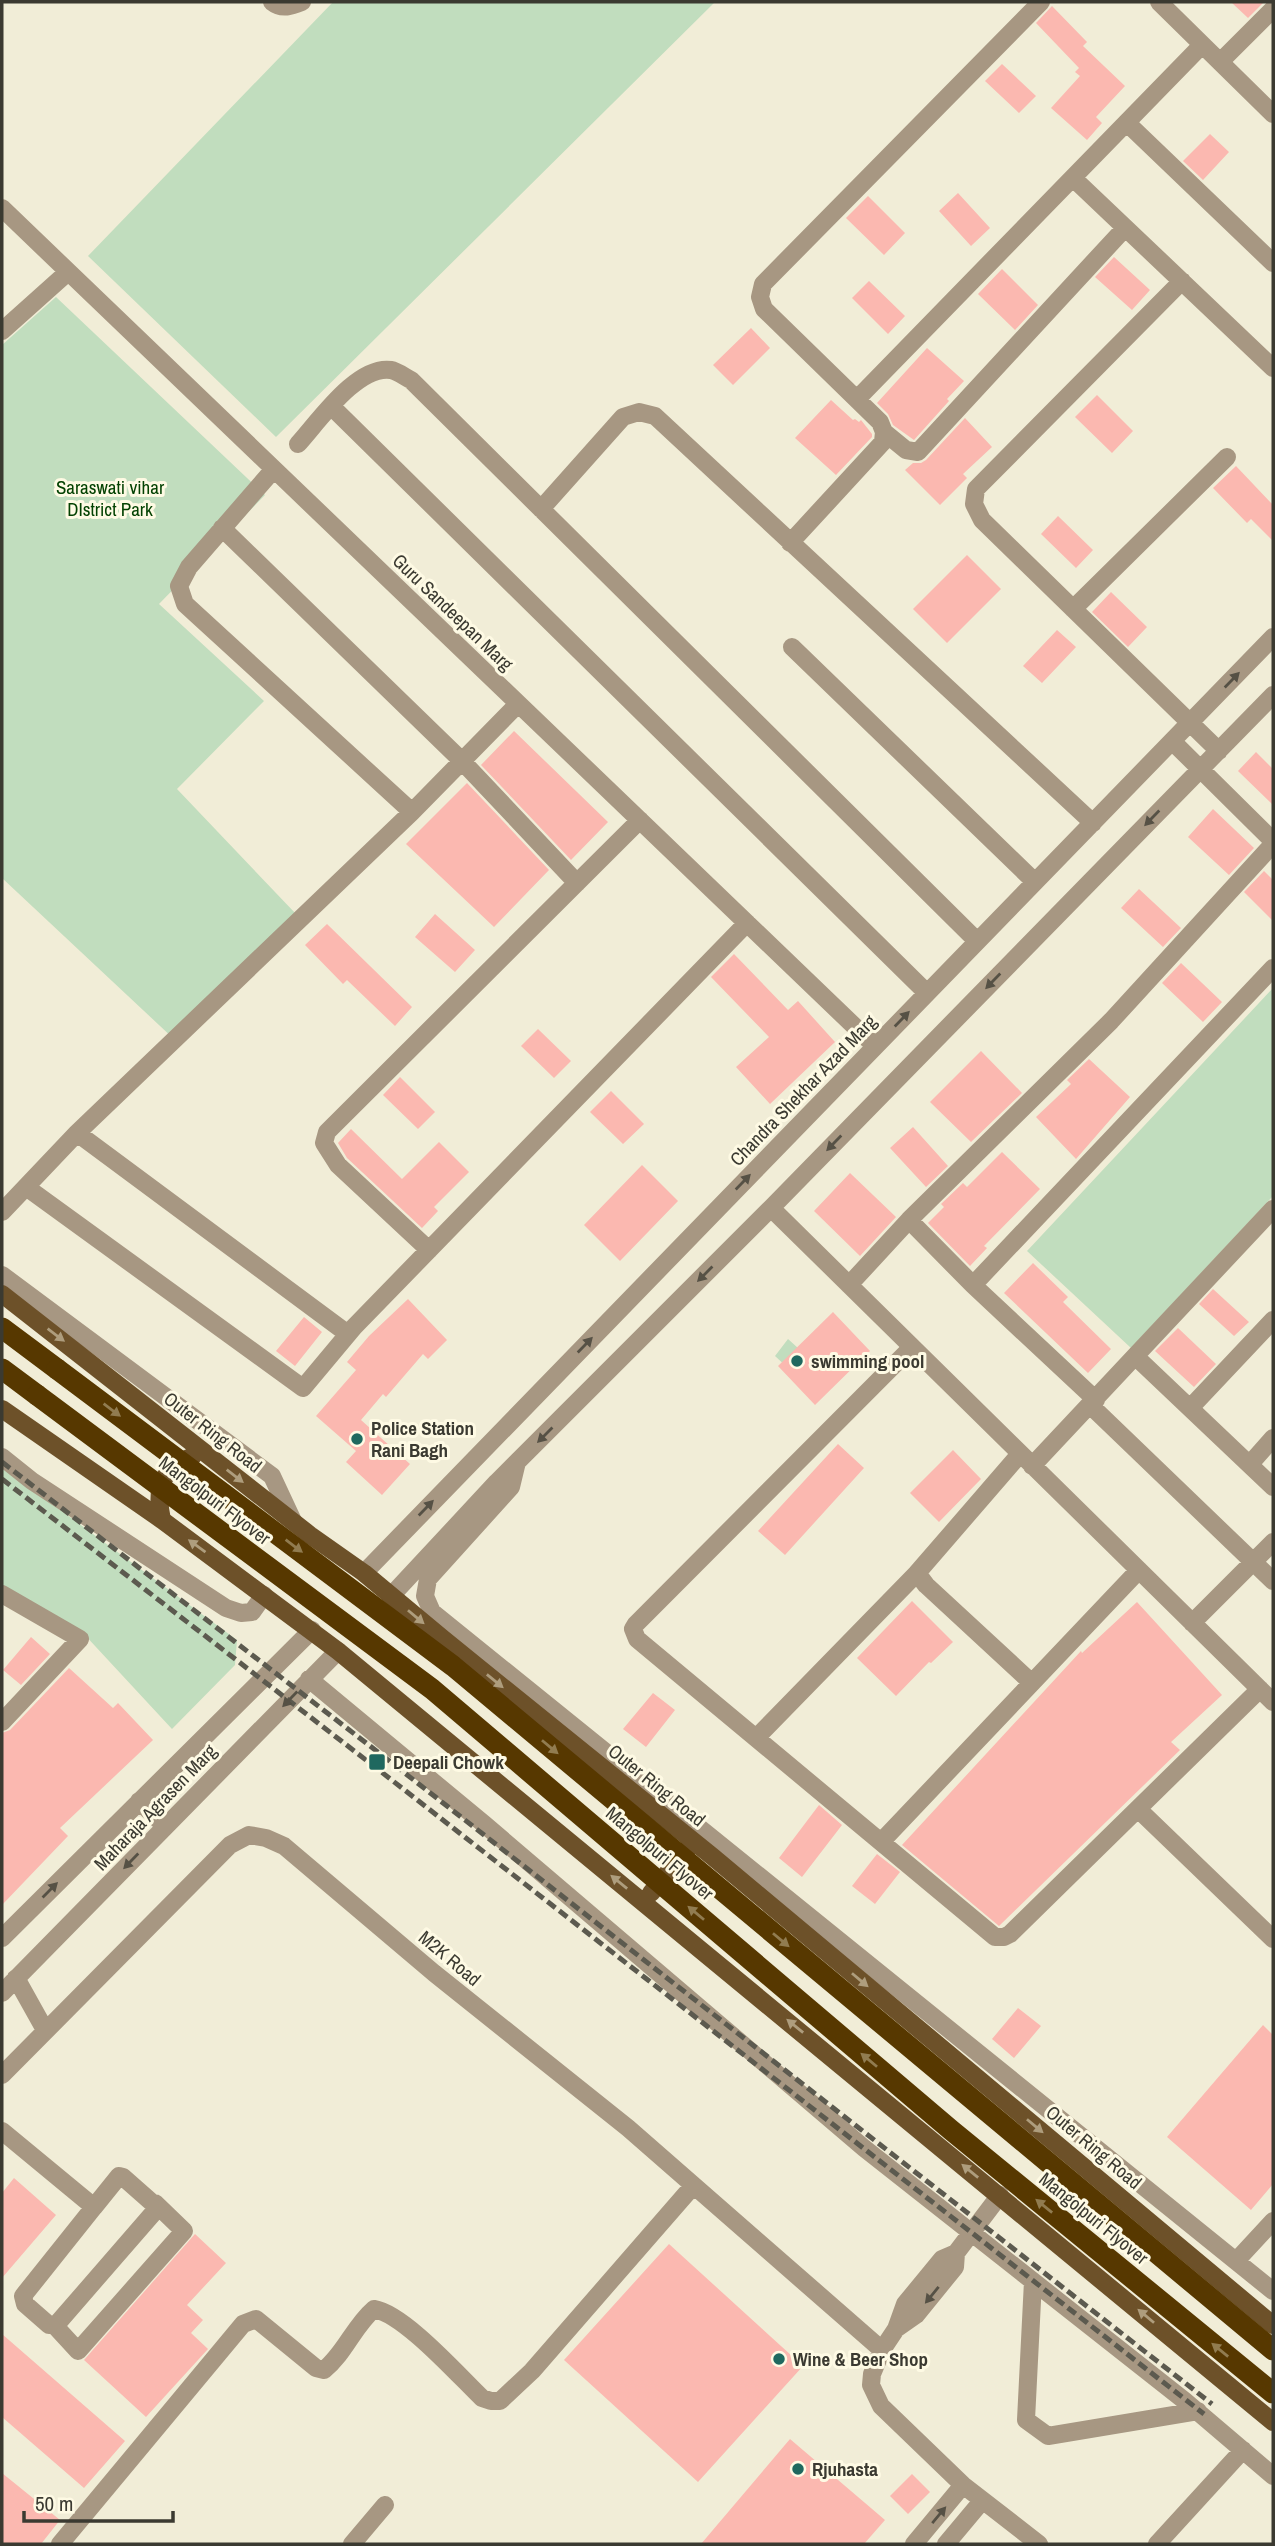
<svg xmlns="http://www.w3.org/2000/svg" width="1275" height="2546" font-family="'Archivo Narrow',sans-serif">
	<rect width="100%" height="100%" fill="#f1edd7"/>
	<path fill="#c1ddbe" d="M 333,2 L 715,2 L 276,437 L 88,256 Z
		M 56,297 L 265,495 L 159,604 L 264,701 L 177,789 L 296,914 L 175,1040 L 2,878 L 2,345 Z
		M 1273,988 L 1273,1196 L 1131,1348 L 1027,1251 Z
		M 788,1339 L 819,1367 L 802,1381 L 775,1356 Z
		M 2,1467 L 237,1640 L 235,1665 L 172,1729 L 83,1633 L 2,1587 Z"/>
	<path fill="#fbb8b0" d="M 1231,2 L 1264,2 L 1248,18 Z
		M 1052,6 L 1087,42 L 1083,46 L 1125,86 L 1096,117 L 1102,123 L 1087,140 L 1051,108 L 1080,76 L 1075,72 L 1079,68 L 1036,23 Z
		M 1002,64 L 1036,96 L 1019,113 L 985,81 Z
		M 1210,134 L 1229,152 L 1203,180 L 1183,161 Z
		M 958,193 L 990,228 L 971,246 L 939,211 Z
		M 868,196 L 905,233 L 884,255 L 846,218 Z
		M 1114,257 L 1150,290 L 1132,310 L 1095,277 Z
		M 1002,269 L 1038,305 L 1015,330 L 978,294 Z
		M 869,281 L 905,316 L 888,334 L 852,298 Z
		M 751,328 L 770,348 L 733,385 L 713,365 Z
		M 927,348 L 964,381 L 947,399 L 949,401 L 914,440 L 893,425 L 888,414 L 877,403 Z
		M 1097,395 L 1133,431 L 1112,453 L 1075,417 Z
		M 831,400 L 853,420 L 855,419 L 859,422 L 861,420 L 872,434 L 872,437 L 836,475 L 795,438 Z
		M 965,418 L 992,447 L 963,474 L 967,478 L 940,505 L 905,470 L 913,463 L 921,463 L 926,460 Z
		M 1236,466 L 1273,505 L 1273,541 L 1251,519 L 1247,523 L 1213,488 Z
		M 1058,516 L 1093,550 L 1076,568 L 1041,534 Z
		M 967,555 L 1001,589 L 947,643 L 913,609 Z
		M 1111,592 L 1147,627 L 1128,647 L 1092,612 Z
		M 1057,630 L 1076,647 L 1042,683 L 1023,666 Z
		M 514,731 L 608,822 L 571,860 L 481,765 Z
		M 1256,752 L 1273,769 L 1273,805 L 1238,771 Z
		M 467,783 L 549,870 L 494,927 L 406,844 Z
		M 1213,809 L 1254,848 L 1229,875 L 1188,837 Z
		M 1264,871 L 1273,880 L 1273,921 L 1244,892 Z
		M 1139,889 L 1181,928 L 1163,947 L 1121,908 Z
		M 435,914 L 475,950 L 455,972 L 415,937 Z
		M 327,924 L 412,1007 L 395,1026 L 347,980 L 343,984 L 305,945 Z
		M 734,954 L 788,1010 L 798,1001 L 835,1042 L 770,1104 L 736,1067 L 769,1037 L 711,977 Z
		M 1181,963 L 1222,1002 L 1203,1022 L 1162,983 Z
		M 538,1029 L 571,1061 L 554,1078 L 521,1046 Z
		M 981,1051 L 1022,1093 L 971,1142 L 930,1102 Z
		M 1089,1059 L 1130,1097 L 1076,1159 L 1036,1117 L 1071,1084 L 1067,1080 Z
		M 400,1077 L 435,1112 L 418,1129 L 383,1095 Z
		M 611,1091 L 644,1124 L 623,1144 L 590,1112 Z
		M 913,1127 L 948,1166 L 926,1187 L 890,1148 Z
		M 351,1129 L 402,1179 L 439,1142 L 469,1172 L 434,1207 L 438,1211 L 422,1228 L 347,1158 L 338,1143 Z
		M 1002,1152 L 1040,1189 L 984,1246 L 987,1248 L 970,1266 L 928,1223 L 944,1207 L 941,1204 L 963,1183 L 967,1187 Z
		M 642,1165 L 678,1201 L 620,1261 L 584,1225 Z
		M 850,1173 L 896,1217 L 860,1256 L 814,1211 Z
		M 1033,1263 L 1068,1297 L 1063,1302 L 1111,1349 L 1088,1373 L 1004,1293 Z
		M 1213,1289 L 1249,1322 L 1234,1336 L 1199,1304 Z
		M 408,1299 L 447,1340 L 428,1359 L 423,1354 L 386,1397 L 383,1394 L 361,1420 L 410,1464 L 382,1495 L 346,1462 L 356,1451 L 316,1416 L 356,1370 L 347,1362 L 369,1336 Z
		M 833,1312 L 870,1351 L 815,1405 L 778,1366 Z
		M 304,1317 L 322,1332 L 295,1366 L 276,1351 Z
		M 1178,1328 L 1216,1364 L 1194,1387 L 1155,1351 Z
		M 838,1444 L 864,1468 L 785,1555 L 758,1531 Z
		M 953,1450 L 981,1479 L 939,1522 L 910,1493 Z
		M 912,1601 L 953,1642 L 931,1663 L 929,1662 L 896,1696 L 857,1658 Z
		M 1137,1602 L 1222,1695 L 1171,1742 L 1180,1750 L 999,1926 L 902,1845 L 1081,1651 L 1082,1653 Z
		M 31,1637 L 50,1654 L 21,1685 L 3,1670 Z
		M 69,1668 L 113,1708 L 118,1703 L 153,1740 L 60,1828 L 68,1836 L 2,1905 L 2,1733 L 10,1730 Z
		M 653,1693 L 675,1710 L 646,1747 L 623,1729 Z
		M 819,1805 L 842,1825 L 802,1877 L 779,1858 Z
		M 877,1854 L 900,1872 L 875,1904 L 852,1886 Z
		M 1018,2008 L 1041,2026 L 1014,2058 L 992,2039 Z
		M 1263,2025 L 1273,2035 L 1273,2184 L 1251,2210 L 1167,2137 Z
		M 14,2178 L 56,2215 L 2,2278 L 2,2193 Z
		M 195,2234 L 226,2263 L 187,2305 L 203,2320 L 191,2333 L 208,2349 L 146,2417 L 84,2360 Z
		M 669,2244 L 803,2366 L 698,2482 L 564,2360 Z
		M 2,2334 L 125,2441 L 84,2488 L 2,2417 Z
		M 790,2439 L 885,2520 L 864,2544 L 701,2544 Z
		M 2,2473 L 60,2520 L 41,2544 L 2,2544 Z
		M 912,2474 L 930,2492 L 908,2514 L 890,2496 Z"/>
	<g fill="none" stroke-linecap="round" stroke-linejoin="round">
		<path stroke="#a79782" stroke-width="18" d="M 272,2 C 282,10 292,6 302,2
			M 1159,2 L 1273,114
			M 1220,62 L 1273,9
			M 1127,123 L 1273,263
			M 1073,178 L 1273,368
			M 2,208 L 875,1046
			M 1182,281 L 976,489 L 974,504 L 982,520 L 1219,751
			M 2,331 L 68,272
			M 857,399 L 1202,45
			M 332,407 L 927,993
			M 884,432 L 906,450 L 918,452 L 1125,228
			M 298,444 C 319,421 357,365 391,370 C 397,371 405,377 411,380 L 977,941
			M 274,469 L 189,567 L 179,586 L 185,604 L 412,812
			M 541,509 L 623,417 L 639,412 L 655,416 L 1093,823
			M 222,528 L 461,760 L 577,883
			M 790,543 L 883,442 L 884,432 L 880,422 L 764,309 L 760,297 L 763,284 L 1041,2
			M 1073,609 L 1227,457
			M 792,647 L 1035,882
			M 1172,741 L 1273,841
			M 77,1133 L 348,1334
			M 26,1187 L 303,1388 L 354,1327 L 747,923
			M 771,1208 L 1273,1702
			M 2,1212 L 77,1133 L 412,812 L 518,704
			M 429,1250 L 338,1165 L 324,1143 L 327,1132 L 640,820
			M 2,1275 L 272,1476 L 293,1521
			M 849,1285 L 909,1220
			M 973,1285 L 909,1220 L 1111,1021 L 1273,844
			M 912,1347 L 636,1624 L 633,1629 L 637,1639 L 995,1937 L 1004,1937 L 1010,1934 L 1260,1689
			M 1136,1357 L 1273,1487
			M 1096,1400 L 973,1285 L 1273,968
			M 1091,1406 L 1273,1581
			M 1190,1408 L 1273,1320
			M 2,1457 L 32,1481 L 226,1608 L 241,1613 L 252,1612 L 264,1595
			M 517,1462 L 511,1487 L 428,1579 L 425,1596 L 432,1612 L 1273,2291
			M 1250,1464 L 1273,1438
			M 1032,1466 L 1273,1209
			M 364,1573 L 1273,637
			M 917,1573 L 1020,1454
			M 2,1594 L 80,1639 L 2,1722
			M 391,1596 L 497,1482 L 771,1208 L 1273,695
			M 1192,1623 L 1273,1542
			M 309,1679 L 484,1824 L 864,2148 L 1185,2401 L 1273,2476
			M 756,1738 L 917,1573 L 926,1585 L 1032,1683
			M 139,1801 L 165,1826
			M 1139,1810 L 1273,1939
			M 881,1842 L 1139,1570
			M 2,1938 L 312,1630
			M 16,1978 L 45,2030
			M 2,1993 L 338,1651
			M 2,2075 L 230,1845 L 249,1835 L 266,1838 L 284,1846 L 434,1973 L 628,2128 L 882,2350
			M 2,2131 L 94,2207 L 23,2296 L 25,2304 L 49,2325 L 56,2325 L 155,2211 L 157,2207 L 123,2177 L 119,2176 L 94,2207
			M 1000,2195 L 956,2253 L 942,2259 L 905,2304 L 896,2329 L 882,2350 L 872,2374 L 871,2385 L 881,2406 L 963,2485 L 1039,2544
			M 1236,2261 L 1273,2221
			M 1033,2281 L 1026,2420 L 1048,2436 L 1198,2411
			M 55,2326 L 78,2351 L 184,2231 L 155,2203
			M 896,2329 L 916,2315 L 955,2267 L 956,2253
			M 60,2544 L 243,2324 L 256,2319 L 316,2368 L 324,2370 C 345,2353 354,2326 374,2309 C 404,2314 458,2375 482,2398 L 491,2401 L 500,2401 L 532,2371 L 693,2186
			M 352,2544 L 385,2505
			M 914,2544 L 963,2485
			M 946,2544 L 982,2501
			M 1157,2544 L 1243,2450"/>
		<path stroke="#6d5129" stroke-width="18" d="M 2,1294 L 310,1535 L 364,1573 L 442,1638 L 713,1857 L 1273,2325
			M 2,1409 L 162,1520 L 338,1651 L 1273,2422
			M 162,1520 C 155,1488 161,1469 193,1456
			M 651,1893 L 689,1847"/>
		<path stroke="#573800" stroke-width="21" d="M 2,1328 L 57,1369
			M 2,1369 L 37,1395"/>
		<path stroke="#5c5a4f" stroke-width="5" stroke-dasharray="10 5" stroke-linecap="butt" d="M 2,1462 L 383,1756 L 1212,2404
			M 2,1479 L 375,1767 L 1204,2414"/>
		<path stroke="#573800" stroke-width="21" d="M 57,1369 L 453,1666 L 1273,2350
			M 37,1395 L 432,1689 L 951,2130 L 1273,2393"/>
	</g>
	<defs><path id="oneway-solid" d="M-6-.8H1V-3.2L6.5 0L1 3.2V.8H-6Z" transform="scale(1.75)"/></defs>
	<g fill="#565145">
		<use href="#oneway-solid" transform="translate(1232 680) rotate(-46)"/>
		<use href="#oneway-solid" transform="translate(1152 818) rotate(134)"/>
		<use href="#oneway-solid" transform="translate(993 981) rotate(134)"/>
		<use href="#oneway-solid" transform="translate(902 1019) rotate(-46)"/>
		<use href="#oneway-solid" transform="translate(834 1143) rotate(134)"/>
		<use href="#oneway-solid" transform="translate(743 1182) rotate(-46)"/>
		<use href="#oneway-solid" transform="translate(705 1274) rotate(135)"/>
		<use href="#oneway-solid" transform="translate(585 1345) rotate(-46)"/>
		<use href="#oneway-solid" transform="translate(545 1435) rotate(135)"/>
		<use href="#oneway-solid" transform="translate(426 1508) rotate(-46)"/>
		<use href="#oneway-solid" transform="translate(290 1699) rotate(134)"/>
		<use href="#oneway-solid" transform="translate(131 1861) rotate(134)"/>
		<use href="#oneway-solid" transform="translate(50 1890) rotate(-45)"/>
		<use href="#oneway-solid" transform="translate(932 2295) rotate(129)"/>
		<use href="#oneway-solid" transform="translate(939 2515) rotate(-50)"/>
	</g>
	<g fill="#ae9d7d">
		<use href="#oneway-solid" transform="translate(56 1335) rotate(37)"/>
		<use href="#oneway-solid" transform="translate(235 1476) rotate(38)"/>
		<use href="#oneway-solid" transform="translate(197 1546) rotate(-144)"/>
		<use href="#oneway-solid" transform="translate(416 1617) rotate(40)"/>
		<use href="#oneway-solid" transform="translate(495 1681) rotate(39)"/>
		<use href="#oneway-solid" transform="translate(619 1882) rotate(-141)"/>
		<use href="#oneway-solid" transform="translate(860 1980) rotate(40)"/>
		<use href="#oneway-solid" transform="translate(795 2026) rotate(-141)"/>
		<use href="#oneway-solid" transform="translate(1035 2126) rotate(40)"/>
		<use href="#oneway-solid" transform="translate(970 2171) rotate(-141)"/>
		<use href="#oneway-solid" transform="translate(1146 2316) rotate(-140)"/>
	</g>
	<g fill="#917c50">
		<use href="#oneway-solid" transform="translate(112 1410) rotate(37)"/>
		<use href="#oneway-solid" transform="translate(294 1546) rotate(37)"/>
		<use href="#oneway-solid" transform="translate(550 1747) rotate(40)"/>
		<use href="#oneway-solid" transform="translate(696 1913) rotate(-140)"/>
		<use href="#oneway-solid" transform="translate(781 1940) rotate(40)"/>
		<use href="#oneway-solid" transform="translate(869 2060) rotate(-140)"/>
		<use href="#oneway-solid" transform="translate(1044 2206) rotate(-141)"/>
		<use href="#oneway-solid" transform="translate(1220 2350) rotate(-141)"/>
	</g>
	<g fill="#1f685f" stroke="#fefae4" stroke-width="2.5">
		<circle cx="797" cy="1361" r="7"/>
		<circle cx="357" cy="1439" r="7"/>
		<rect x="368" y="1753" width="18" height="18" rx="3.5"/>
		<circle cx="779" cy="2359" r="7"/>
		<circle cx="798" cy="2469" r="7"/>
	</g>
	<g text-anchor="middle" stroke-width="6" stroke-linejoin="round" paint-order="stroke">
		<g font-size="19" fill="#034202" stroke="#fefae4">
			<text x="110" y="494">Saraswati vihar<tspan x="110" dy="22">DIstrict Park</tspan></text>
		</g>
		<g font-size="19" fill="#3b3a31" stroke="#fefae4">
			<text transform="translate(453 612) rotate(44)" y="7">Guru Sandeepan Marg</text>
			<text transform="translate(803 1090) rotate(-46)" y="7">Chandra Shekhar Azad Marg</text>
			<text transform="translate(213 1432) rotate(38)" y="7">Outer Ring Road</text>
			<text transform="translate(215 1500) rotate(37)" y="7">Mangolpuri Flyover</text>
			<text transform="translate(657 1785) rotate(39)" y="7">Outer Ring Road</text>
			<text transform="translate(155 1807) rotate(-46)" y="7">Maharaja Agrasen Marg</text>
			<text transform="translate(660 1853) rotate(40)" y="7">Mangolpuri Flyover</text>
			<text transform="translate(450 1958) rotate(40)" y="7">M2K Road</text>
			<text transform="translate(1094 2147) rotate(40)" y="7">Outer Ring Road</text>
			<text transform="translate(1094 2218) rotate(39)" y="7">Mangolpuri Flyover</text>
		</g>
		<g font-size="19" font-weight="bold" fill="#3b3a31" stroke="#fefae4" text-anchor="start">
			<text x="811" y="1368">swimming pool</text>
			<text x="371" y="1435">Police Station<tspan x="371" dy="22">Rani Bagh</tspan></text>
			<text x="393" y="1769">Deepali Chowk</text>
			<text x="793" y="2366">Wine &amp; Beer Shop</text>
			<text x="812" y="2476">Rjuhasta</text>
		</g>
	</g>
	<rect width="1275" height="2546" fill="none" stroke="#3b3a31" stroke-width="7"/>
	<path d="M24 2511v10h149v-10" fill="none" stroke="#3b3a31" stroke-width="3.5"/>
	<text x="35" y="2511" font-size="21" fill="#3b3a31" stroke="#fefae4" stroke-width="5" paint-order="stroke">50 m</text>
</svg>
